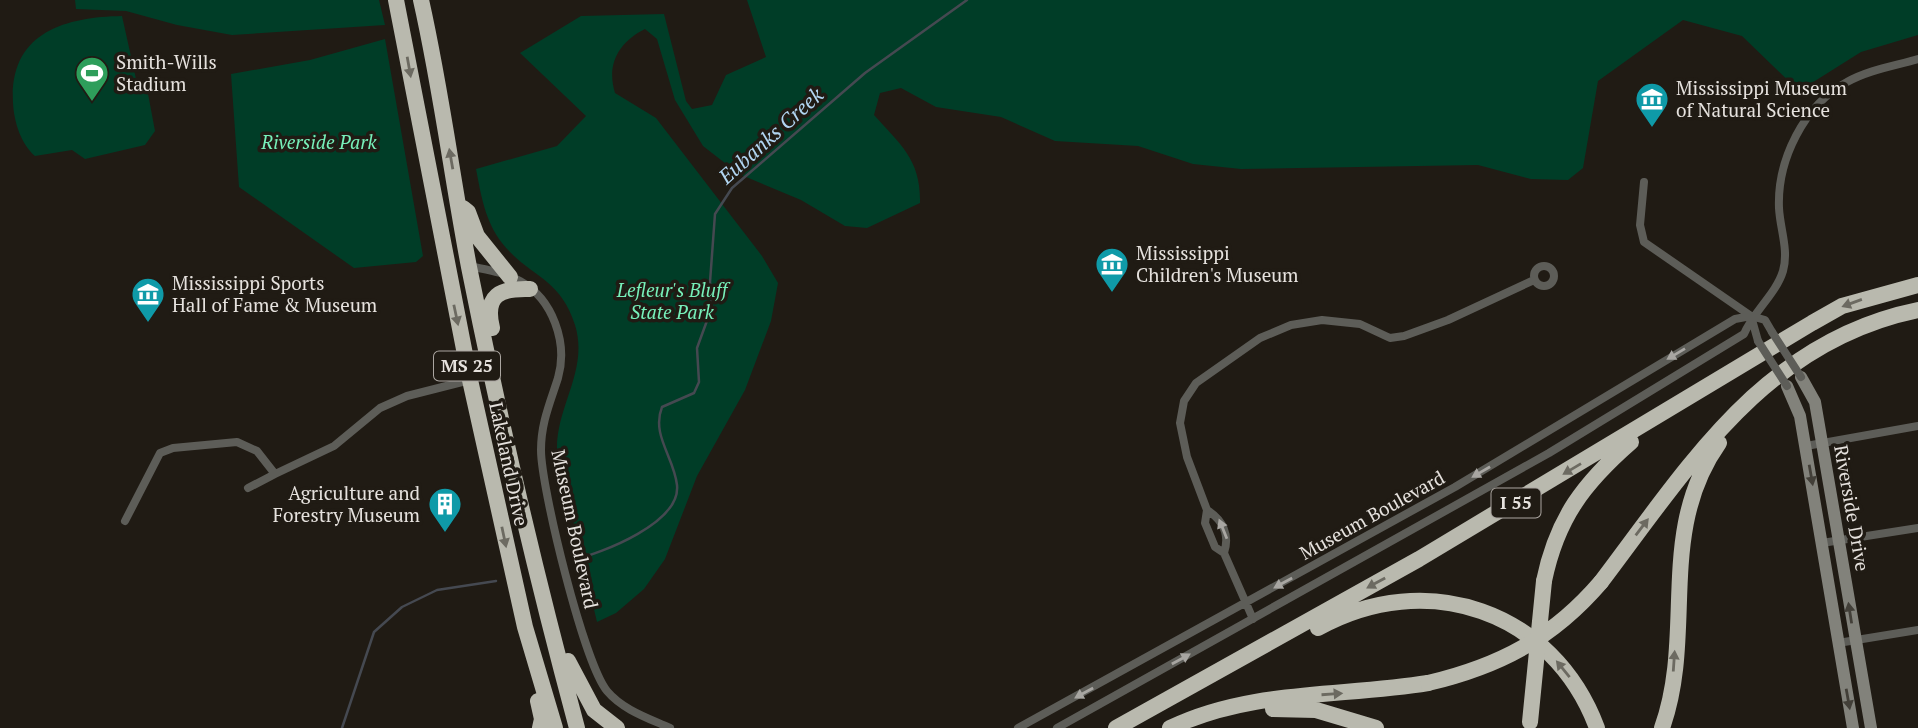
<svg xmlns="http://www.w3.org/2000/svg" width="1918" height="728" font-family="'PT Serif',serif">
	<rect width="100%" height="100%" fill="#201b14"/>
	<path fill="#003d27" d="M 75,0 L 379,0 L 385,25 L 232,35 L 177,25 L 126,11 L 76,9 Z
		M 747,0 L 1918,0 L 1918,35 L 1861,52 L 1799,91 L 1742,36 L 1683,20 L 1598,81 L 1583,168 L 1568,180 L 1531,179 L 1478,165 L 1241,169 L 1193,164 L 1138,146 L 1055,141 L 1001,117 L 936,107 L 901,88 L 880,93 L 874,115 C 901,145 921,160 920,203 L 867,228 L 845,226 L 801,200 L 739,174 L 703,146 L 675,100 L 657,39 L 645,29 C 619,42 606,64 615,93 L 656,118 L 762,256 L 778,283 L 771,321 L 745,390 L 697,476 L 665,559 L 644,589 L 616,613 L 597,622 C 588,584 579,546 570,508 C 565,489 558,469 557,450 C 556,406 589,370 575,325 C 560,277 529,277 502,243 C 485,221 481,195 476,169 L 557,146 L 586,116 L 520,53 L 581,16 L 664,14 L 686,101 L 692,109 L 712,105 L 726,75 L 766,57 Z
		M 122,16 L 136,79 L 146,83 L 155,131 L 145,145 L 85,159 L 72,150 L 35,156 C 21,144 14,122 13,103 C 9,33 64,17 122,16 Z
		M 385,39 L 423,256 L 416,262 L 354,268 L 239,187 L 231,74 L 310,60 Z"/>
	<g fill="none" stroke-linecap="round" stroke-linejoin="round">
		<path stroke="#454951" stroke-width="2.5" d="M 573,560 C 602,553 681,523 677,485 C 674,457 651,435 662,407 L 694,393 L 699,382 L 697,348 L 712,307 L 710,282 L 715,214 L 732,188 L 865,73 L 967,0
			M 342,728 L 374,632 L 402,607 L 437,590 L 496,581"/>
		<path stroke="#5d5d58" stroke-width="8" d="M 1644,182 L 1640,225 L 1644,242 L 1751,316 L 1765,320 L 1772,332
			M1534 276a10 10 0 1 1 20 0a10 10 0 1 1-20 0Z
			M 469,266 C 487,270 504,272 520,281 C 553,299 568,343 558,378 C 550,403 541,423 541,450 C 541,488 584,663 607,691 C 623,710 648,718 670,728
			M 1751,316 L 1758,341
			M 1806,446 L 1918,426
			M 248,488 L 275,474
			M 1207,510 C 1223,520 1230,535 1224,553
			M 125,521 L 160,453 L 173,448 L 237,442 L 257,451 L 275,474 L 334,446 L 380,408 L 407,396 L 470,380
			M 1822,543 L 1918,528
			M 1253,619 L 1224,553 L 1215,547 L 1205,523 L 1207,510 L 1187,457 L 1180,423 L 1184,401 L 1196,383 L 1260,338 L 1291,325 L 1322,320 L 1360,324 L 1390,338 L 1404,336 L 1448,320 L 1534,280
			M 1838,643 L 1918,630
			M 1018,728 L 1455,487 L 1735,319 L 1751,316
			M 1057,728 L 1549,453 L 1744,334 C 1753,312 1776,294 1783,271 C 1789,250 1780,229 1779,208 C 1777,160 1804,105 1847,82 C 1868,70 1894,66 1918,59"/>
		<path stroke="#82827b" stroke-width="12" d="M 1801,377 L 1815,402 L 1871,728
			M 1787,386 L 1800,416 L 1853,728"/>
		<path stroke="#b9b9ae" stroke-width="16" d="M 396,0 L 470,380 L 525,627 L 555,728
			M 421,0 C 441,88 452,178 469,267 C 500,422 536,576 577,728
			M 463,208 L 468,212 L 477,236 L 510,277
			M 492,328 C 484,295 500,288 530,289
			M 1544,581 C 1557,518 1584,483 1631,442
			M 1601,582 C 1689,466 1765,341 1918,310
			M 1318,628 C 1426,568 1553,610 1597,728
			M 568,661 L 594,710 L 617,728
			M 538,701 L 542,719 L 540,728
			M 1273,709 L 1316,710 L 1376,728
			M 1116,728 L 1419,559 L 1812,323 L 1842,306 L 1918,285
			M 1170,728 C 1251,689 1342,697 1428,683
			M 1662,728 C 1696,633 1656,532 1719,443"/>
		<path stroke="#5d5d58" stroke-width="8" d="M 1772,332 L 1801,377
			M 1758,341 L 1787,386"/>
		<path stroke="#b9b9ae" stroke-width="16" d="M 1428,683 C 1500,666 1553,638 1601,582
			M 1530,722 L 1544,581"/>
	</g>
	<defs><path id="oneway-solid" d="M-6-.8H1V-3.2L6.5 0L1 3.2V.8H-6Z" transform="scale(1.75)"/></defs>
	<g fill="#6c6a61">
		<use href="#oneway-solid" transform="translate(409 67) rotate(80)"/>
		<use href="#oneway-solid" transform="translate(451 159) rotate(-100)"/>
		<use href="#oneway-solid" transform="translate(1852 303) rotate(160)"/>
		<use href="#oneway-solid" transform="translate(456 315) rotate(78)"/>
		<use href="#oneway-solid" transform="translate(1572 469) rotate(149)"/>
		<use href="#oneway-solid" transform="translate(1642 527) rotate(-53)"/>
		<use href="#oneway-solid" transform="translate(504 537) rotate(78)"/>
		<use href="#oneway-solid" transform="translate(1376 583) rotate(151)"/>
		<use href="#oneway-solid" transform="translate(1674 661) rotate(-86)"/>
		<use href="#oneway-solid" transform="translate(1563 669) rotate(-129)"/>
		<use href="#oneway-solid" transform="translate(1332 694) rotate(-4)"/>
	</g>
	<g fill="#a8a6a2">
		<use href="#oneway-solid" transform="translate(1676 354) rotate(149)"/>
		<use href="#oneway-solid" transform="translate(1481 472) rotate(150)"/>
		<use href="#oneway-solid" transform="translate(1223 529) rotate(-112)"/>
		<use href="#oneway-solid" transform="translate(1283 583) rotate(151)"/>
		<use href="#oneway-solid" transform="translate(1181 659) rotate(-29)"/>
		<use href="#oneway-solid" transform="translate(1084 693) rotate(151)"/>
	</g>
	<g fill="#423f38">
		<use href="#oneway-solid" transform="translate(1811 475) rotate(80)"/>
		<use href="#oneway-solid" transform="translate(1850 613) rotate(-99)"/>
		<use href="#oneway-solid" transform="translate(1848 699) rotate(80)"/>
	</g>
	<defs>
		<symbol id="stadium-pin" viewBox="-11 -11 22 30"><path d="M0 17L-7.5 6A9.5 9.5 0 1 1 7.5 6Z" fill="#2e9e5b" stroke="#201b14"/><path d="M0-5a6.5 5 0 1 0 0 10a6.5 5 0 1 0 0-10ZM-3.5-1.8h7v3.6h-7Z" fill="#fff"/></symbol>
		<symbol id="museum-pin" viewBox="-11 -11 22 30"><path d="M0 17L-7.5 6A9.5 9.5 0 1 1 7.5 6Z" fill="#0f9aa8" stroke="#201b14"/><path d="M0-6L6-3V-2H-6V-3ZM-5-1h2V3h-2ZM-1-1h2V3h-2ZM3-1h2V3H3ZM-6 4H6V6H-6Z" fill="#fff"/></symbol>
		<symbol id="building-pin" viewBox="-11 -11 22 30"><path d="M0 17L-7.5 6A9.5 9.5 0 1 1 7.5 6Z" fill="#0f9aa8" stroke="#201b14"/><path d="M-4-6H4V6H1V3H-1V6H-4ZM-2.5-4.3h1.7v1.8h-1.7ZM.8-4.3h1.7v1.8H.8ZM-2.5-1h1.7V.8h-1.7ZM.8-1h1.7V.8H.8Z" fill="#fff"/></symbol>
	</defs>
	<g fill-rule="evenodd">
		<use href="#stadium-pin" x="73" y="54" width="38" height="52"/>
		<use href="#museum-pin" x="1633" y="80" width="38" height="52"/>
		<use href="#museum-pin" x="1093" y="245" width="38" height="52"/>
		<use href="#museum-pin" x="129" y="275" width="38" height="52"/>
		<use href="#building-pin" x="426" y="485" width="38" height="52"/>
	</g>
	<g text-anchor="middle" stroke-width="7" stroke-linejoin="round" paint-order="stroke">
		<g fill="#201b14" stroke="#aba6a1" stroke-width="2">
			<rect x="434" y="351.5" width="66" height="29" rx="5"/>
			<rect x="1491.5" y="488.5" width="49" height="29" rx="5"/>
		</g>
		<g font-size="18" font-weight="bold" fill="#e6e2de">
			<text x="467" y="372">MS 25</text>
			<text x="1516" y="509">I 55</text>
		</g>
		<g font-size="19" fill="#e6e2de" stroke="#201b14" text-anchor="start">
			<text x="116" y="69">Smith-Wills<tspan x="116" dy="22">Stadium</tspan></text>
			<text x="1676" y="95">Mississippi Museum<tspan x="1676" dy="22">of Natural Science</tspan></text>
			<text x="1136" y="260">Mississippi<tspan x="1136" dy="22">Children's Museum</tspan></text>
			<text x="172" y="290">Mississippi Sports<tspan x="172" dy="22">Hall of Fame &amp; Museum</tspan></text>
			<text x="420" y="500" text-anchor="end">Agriculture and<tspan x="420" dy="22">Forestry Museum</tspan></text>
		</g>
		<g font-size="19" font-style="italic" fill="#77f0ba" stroke="#201b14">
			<text x="319" y="149">Riverside Park</text>
			<text x="672" y="297">Lefleur's Bluff<tspan x="672" dy="22">State Park</tspan></text>
		</g>
		<g font-size="19" fill="#e6e2de" stroke="#201b14">
			<text transform="translate(509 464) rotate(78)" y="7">Lakeland Drive</text>
			<text transform="translate(1852 508) rotate(80)" y="7">Riverside Drive</text>
			<text transform="translate(1372 515) rotate(-29)" y="7">Museum Boulevard</text>
			<text transform="translate(575 529) rotate(78)" y="7">Museum Boulevard</text>
		</g>
		<g font-size="21" font-style="italic" fill="#b1d5f1" stroke="#201b14">
			<text transform="translate(771 136) rotate(-42)" y="7">Eubanks Creek</text>
		</g>
	</g>
</svg>
